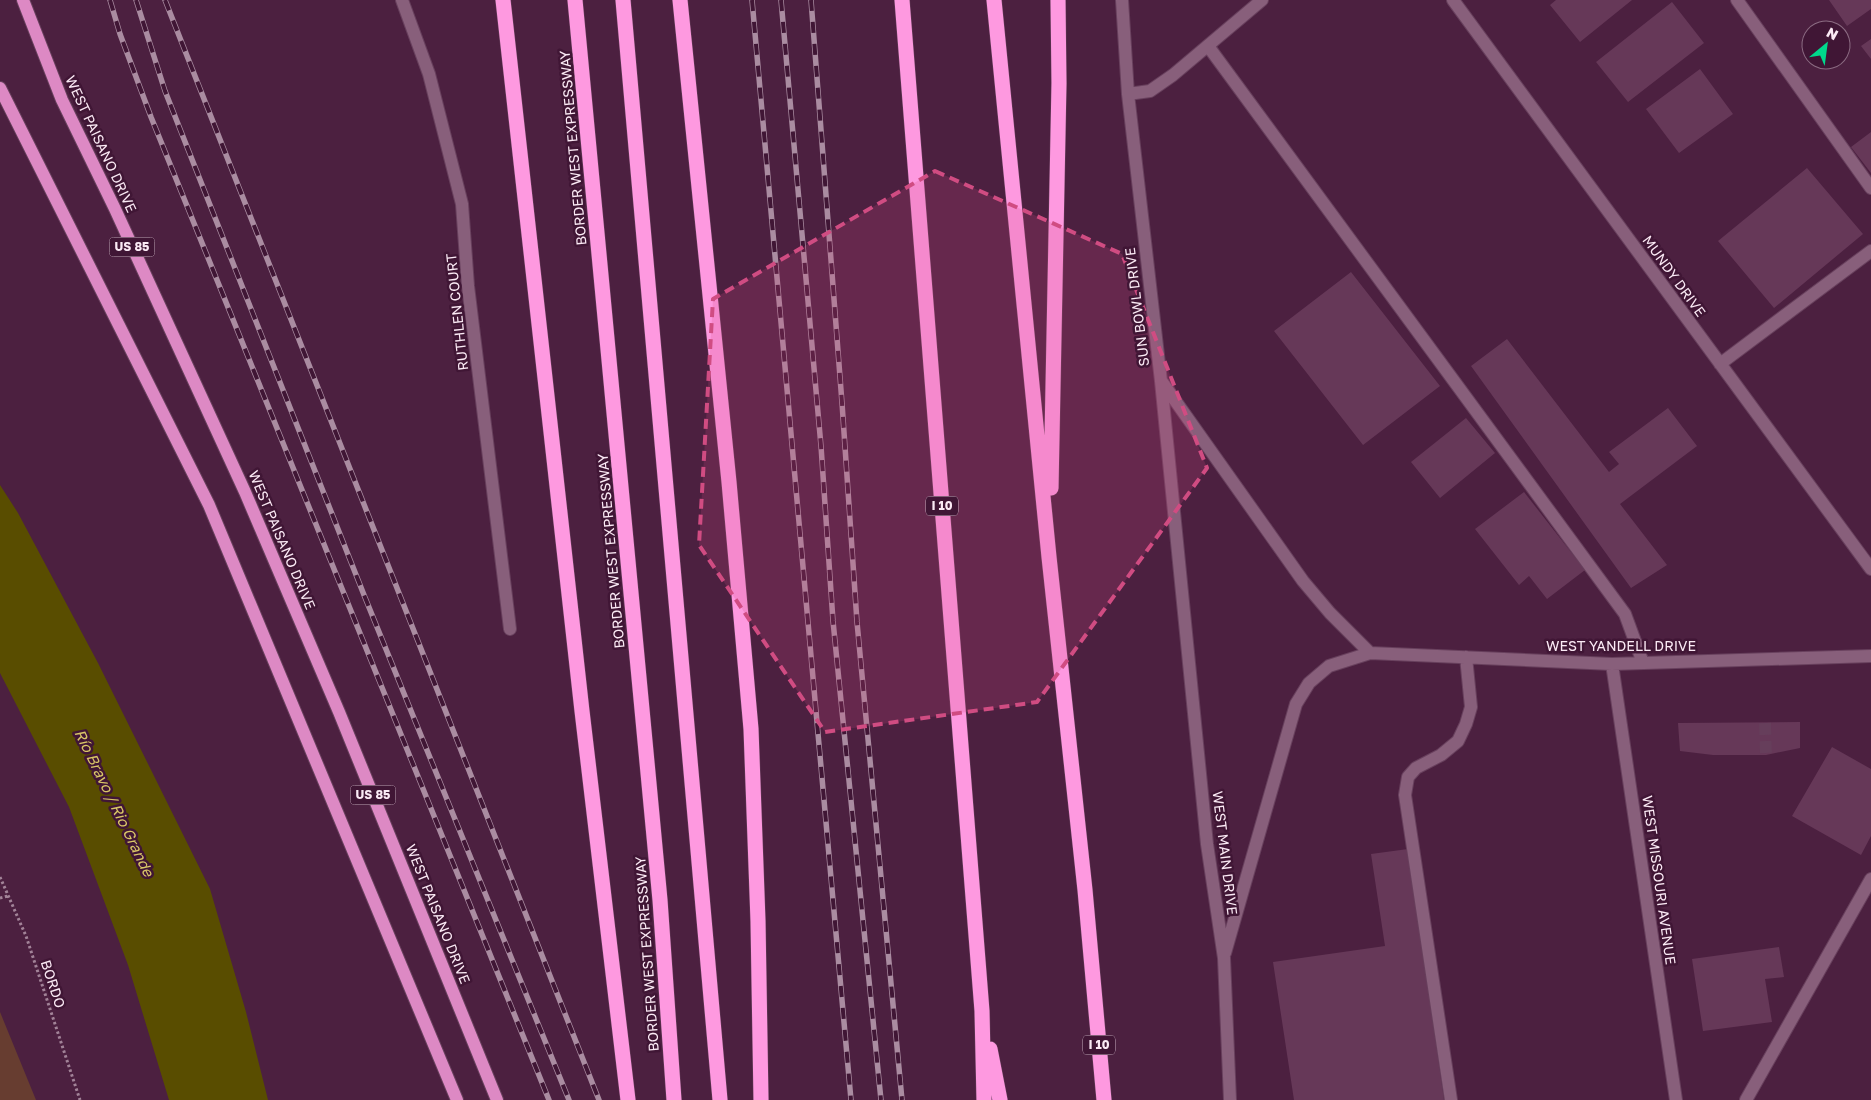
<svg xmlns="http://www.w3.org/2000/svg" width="1871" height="1100" font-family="'Golos Text',sans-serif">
	<rect width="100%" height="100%" fill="#4c2040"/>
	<path fill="#673d30" d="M 0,1012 L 36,1100 L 0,1100 Z"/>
	<path fill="#594d00" d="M 0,485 L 18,513 L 98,663 L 210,889 L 246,1012 L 268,1100 L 169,1100 L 128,965 L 69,807 L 0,673 Z"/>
	<path fill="#663858" d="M 1556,0 L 1632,0 L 1580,42 L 1550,5 Z
		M 1829,0 L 1871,0 L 1871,9 L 1847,26 Z
		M 1672,2 L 1704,43 L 1628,102 L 1596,62 Z
		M 1871,39 L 1871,59 L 1861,46 Z
		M 1700,69 L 1733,114 L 1679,153 L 1646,109 Z
		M 1871,132 L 1871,173 L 1851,147 Z
		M 1807,168 L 1863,234 L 1774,308 L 1718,241 Z
		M 1351,272 L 1440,386 L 1363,445 L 1274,331 Z
		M 1507,339 L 1609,472 L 1619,464 L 1609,452 L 1668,408 L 1697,446 L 1620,504 L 1667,565 L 1631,588 L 1471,366 Z
		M 1466,418 L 1495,453 L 1440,498 L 1411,462 Z
		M 1524,492 L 1585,570 L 1547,599 L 1529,576 L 1519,585 L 1475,529 Z
		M 1800,722 L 1800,748 L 1766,755 L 1713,755 L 1680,751 L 1678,723 Z
		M 1832,747 L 1871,769 L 1871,836 L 1861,855 L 1792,816 Z
		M 1408,849 L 1444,1100 L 1294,1100 L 1273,962 L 1385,946 L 1371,854 Z
		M 1779,947 L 1784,977 L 1765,979 L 1772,1022 L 1703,1031 L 1692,959 Z"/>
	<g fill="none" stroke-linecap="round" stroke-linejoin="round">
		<path stroke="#663e5b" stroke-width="12" stroke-dasharray="12 6" stroke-linecap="butt" d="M 1765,723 L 1766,755"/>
		<defs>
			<path id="minor" d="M 402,0 L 429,74 L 462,204 L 468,286 L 510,629
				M 1122,0 L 1128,94 L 1161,381 L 1207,844 L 1224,958 L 1230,1100
				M 1453,0 L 1871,569
				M 1737,0 L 1871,188
				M 1208,46 L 1625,614 L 1643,663
				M 1128,94 L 1150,91 L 1173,75 L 1262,0
				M 1720,364 L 1871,251
				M 1162,382 L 1303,581 L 1330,613 L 1370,653
				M 1612,664 L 1676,1100
				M 1225,953 L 1296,704 L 1309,683 L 1329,666 L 1370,653 L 1612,664 L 1871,656
				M 1451,1100 L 1405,795 L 1408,777 L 1416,768 L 1441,755 L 1458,741 L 1466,724 L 1471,707 L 1466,657
				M 1746,1100 L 1871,879"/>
			<path id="major" d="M 23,0 L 62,100 L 115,209 L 245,492 L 339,712 L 497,1100
				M 0,88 L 209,505 L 457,1100"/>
			<path id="highway" d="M 503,0 L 582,711 L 628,1100
				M 575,0 L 660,900 L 674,1100
				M 623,0 L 720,1100
				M 680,0 L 729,482 L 751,729 L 758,921 L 761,1100
				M 902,0 L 982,1011 L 984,1100
				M 994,0 L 1049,557 L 1085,890 L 1104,1100
				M 1051,488 L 1059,83 L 1058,0
				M 990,1049 L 1000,1100"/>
		</defs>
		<use href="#minor" stroke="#68405d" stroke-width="14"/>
		<use href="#major" stroke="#68405d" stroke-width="14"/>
		<use href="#highway" stroke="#68405d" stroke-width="16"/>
		<path stroke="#a28398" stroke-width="3" stroke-dasharray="2.5 2.5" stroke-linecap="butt" d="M 0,877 L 26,936 L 80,1100
			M 0,898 L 8,896"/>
		<use href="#minor" stroke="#885f7b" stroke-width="12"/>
		<use href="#major" stroke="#dd89c4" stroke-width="12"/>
		<use href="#highway" stroke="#fe99e0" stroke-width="15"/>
		<defs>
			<path id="rail" d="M 110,0 L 120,34 L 151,117 L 549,1100
				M 136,0 L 165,91 L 364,595 L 569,1100
				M 165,0 L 599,1100
				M 752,0 L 851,1100
				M 781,0 L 821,446 L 833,621 L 881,1100
				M 811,0 L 842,403 L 857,622 L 902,1100"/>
		</defs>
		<use href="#rail" stroke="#aa8ca1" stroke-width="5.5"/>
		<use href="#rail" stroke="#401635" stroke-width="4" stroke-dasharray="11" stroke-linecap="butt"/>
	</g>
	<path fill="#d04c82" fill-opacity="0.2" stroke="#d04c82" stroke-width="4" stroke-dasharray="10 6" stroke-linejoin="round" d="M 935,171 L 1122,254 L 1207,468 L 1037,702 L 825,732 L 699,545 L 713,299 Z"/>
	<g text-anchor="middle" stroke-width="5" stroke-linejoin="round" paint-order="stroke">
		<g fill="#401635" stroke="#c3aabb" stroke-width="1">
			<rect x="109.5" y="237.5" width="45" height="19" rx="4"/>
			<rect x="926" y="496.5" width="32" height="19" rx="4"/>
			<rect x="350.5" y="785.5" width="45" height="19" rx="4"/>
			<rect x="1083" y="1035.5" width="32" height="19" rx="4"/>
		</g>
		<g font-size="12" font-weight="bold" fill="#fbeaf5">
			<text x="132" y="251">US 85</text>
			<text x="942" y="510">I 10</text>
			<text x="373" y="799">US 85</text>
			<text x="1099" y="1049">I 10</text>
		</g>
		<g font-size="14" fill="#fbeaf5" stroke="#401635">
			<text transform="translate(101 144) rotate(65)" y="5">WEST PAISANO DRIVE</text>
			<text transform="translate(573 148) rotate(-95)" y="5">BORDER WEST EXPRESSWAY</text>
			<text transform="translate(1674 276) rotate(54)" y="5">MUNDY DRIVE</text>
			<text transform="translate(1137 307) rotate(-97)" y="5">SUN BOWL DRIVE</text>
			<text transform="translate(457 312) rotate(-96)" y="5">RUTHLEN COURT</text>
			<text transform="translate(282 540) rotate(67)" y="5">WEST PAISANO DRIVE</text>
			<text transform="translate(611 551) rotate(-95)" y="5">BORDER WEST EXPRESSWAY</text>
			<text x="1621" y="651">WEST YANDELL DRIVE</text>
			<text transform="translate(1225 853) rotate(83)" y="5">WEST MAIN DRIVE</text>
			<text transform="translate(1659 880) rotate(82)" y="5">WEST MISSOURI AVENUE</text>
			<text transform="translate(438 914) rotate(68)" y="5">WEST PAISANO DRIVE</text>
			<text transform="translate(647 954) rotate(-94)" y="5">BORDER WEST EXPRESSWAY</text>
			<text transform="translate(53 984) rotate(72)" y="5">BORDO</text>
		</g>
		<g font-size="15" font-style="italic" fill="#d8c667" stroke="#401635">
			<text transform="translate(114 803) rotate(64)" y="5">Río Bravo / Rio Grande</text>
		</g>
	</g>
	<g transform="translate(1826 45) rotate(29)"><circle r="24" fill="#401635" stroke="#8b6b82"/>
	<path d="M0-4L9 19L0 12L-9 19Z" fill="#00d98c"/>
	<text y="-8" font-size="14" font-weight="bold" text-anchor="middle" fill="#fbeaf5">N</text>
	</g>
</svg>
